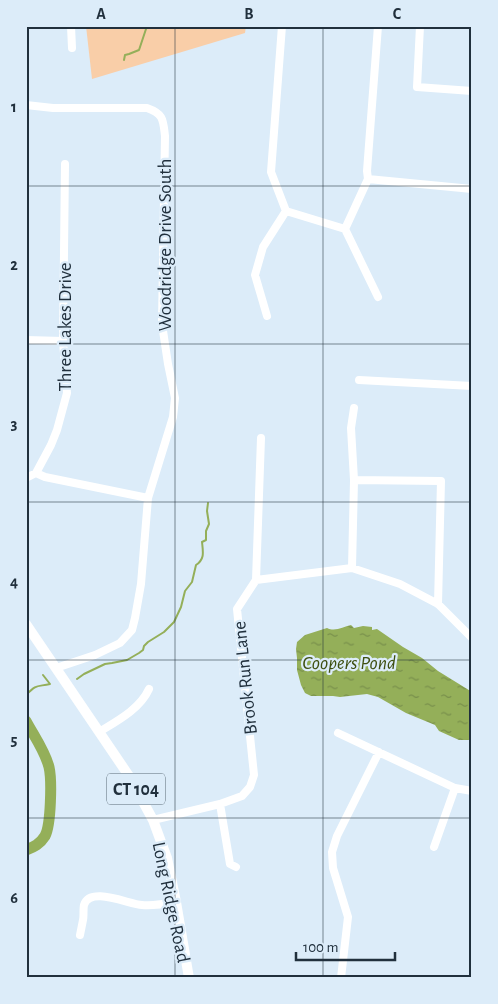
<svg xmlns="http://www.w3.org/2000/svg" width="498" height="1004" font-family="'Alegreya Sans',sans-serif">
	<defs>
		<pattern id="water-ripples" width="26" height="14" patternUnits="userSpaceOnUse" patternTransform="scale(1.25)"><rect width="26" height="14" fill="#94af59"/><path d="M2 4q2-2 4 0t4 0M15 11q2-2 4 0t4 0" fill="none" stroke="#788f4b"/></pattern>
	</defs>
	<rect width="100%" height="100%" fill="#dcecf9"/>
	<path fill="#f9cea8" d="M 86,26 L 246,26 L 245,33 L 92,79 Z"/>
	<path fill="url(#water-ripples)" d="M 351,625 L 354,628 L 363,626 L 372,627 L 372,630 L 377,629 L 403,647 L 422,658 L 438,671 L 472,692 L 472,740 L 459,740 L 439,731 L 435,725 L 406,713 L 378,697 L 367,694 L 340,697 L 333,696 L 311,696 L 305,693 L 301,685 L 297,670 L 297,658 L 296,649 L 297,642 L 305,635 L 327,628 C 335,632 343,627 351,625 Z"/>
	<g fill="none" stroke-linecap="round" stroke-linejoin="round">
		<path stroke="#94af59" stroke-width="2" d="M 166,26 L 173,28 L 173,26
			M 124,60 L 125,55 L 129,54 L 139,50 L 147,26
			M 77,679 L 84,674 L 105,664 L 112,663 L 127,660 L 139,653 L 143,650 L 144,646 L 148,642 L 164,632 L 174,622 L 181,607 L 185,591 L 192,582 L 196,565 C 205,559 203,552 202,542 L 206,540 L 206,531 L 209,524 L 207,511 L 208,503
			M 26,695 C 37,684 36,687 50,684 L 43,675"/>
		<path stroke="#94af59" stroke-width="11" d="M 26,721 C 34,736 45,751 49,767 C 52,780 51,825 45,836 C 40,844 34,847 26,850"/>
		<path stroke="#fff" stroke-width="8" d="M 71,26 L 72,48
			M 282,26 L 271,172 L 286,211
			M 420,26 L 417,87 L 472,91
			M 26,105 L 53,108 L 147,108 C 164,114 163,120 165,136 L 162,324 L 168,364 L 175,398 L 173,417 L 148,498 L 141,584 L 135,618 L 132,630 L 120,643 L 95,655 L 56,668
			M 368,179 L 472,189
			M 286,211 L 345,229 L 368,179 L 367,171 L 378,26
			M 345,229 L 378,297
			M 267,316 L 255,275 L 263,247 L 286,211
			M 26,340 L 63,341
			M 359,380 L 472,386
			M 36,473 L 45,477 L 148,498
			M 26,478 L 36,473 L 51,445 L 57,430 L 67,393 L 63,341 L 65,164
			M 354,480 L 441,481 L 438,604
			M 352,568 L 354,480 L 351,428 L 354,408
			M 256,580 L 352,568 L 400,584 L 438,604 L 472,638
			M 99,732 C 117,721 140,709 149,689
			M 338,733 L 455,788 L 472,791
			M 220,804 L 230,864 L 236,867
			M 153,820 L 220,804 L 242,796 L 250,787 L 254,775 L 237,609 L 256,580 L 261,438
			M 434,847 L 455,788
			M 80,935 C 81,930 82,925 83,920 C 84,916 83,909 84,905 C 90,886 128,904 142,905 C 153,906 165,904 176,902
			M 341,978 L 348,917 L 333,868 L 332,852 L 337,836 L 379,752"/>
		<path stroke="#fff" stroke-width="10" d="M 26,624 L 129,776 L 153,820 L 167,858 L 176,902 L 189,978"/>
	</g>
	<path fill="none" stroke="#21303d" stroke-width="1" stroke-opacity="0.55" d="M 175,26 L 175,978M 323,26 L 323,978M 26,186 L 472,186M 26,344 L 472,344M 26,502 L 472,502M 26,660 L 472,660M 26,818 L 472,818"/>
	<g text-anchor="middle" stroke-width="4.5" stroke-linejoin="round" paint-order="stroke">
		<rect fill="#dcecf9" stroke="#596875" stroke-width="1" x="107" y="773.5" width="58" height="31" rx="4"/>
		<g font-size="18" font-weight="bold" fill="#21303d">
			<text x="136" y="795">CT 104</text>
		</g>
		<g font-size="19" fill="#21303d" stroke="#dcecf9">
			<text transform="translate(164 245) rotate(-90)" y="7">Woodridge Drive South</text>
			<text transform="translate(64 327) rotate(-90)" y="7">Three Lakes Drive</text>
			<text transform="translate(244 678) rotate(-96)" y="7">Brook Run Lane</text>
			<text transform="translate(172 902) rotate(78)" y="7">Long Ridge Road</text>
		</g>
		<g font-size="20" font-style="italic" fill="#3e4f10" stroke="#dcecf9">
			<text x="349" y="669">Coopers Pond</text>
		</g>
	</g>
	<rect width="498" height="1004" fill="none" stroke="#dcecf9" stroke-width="55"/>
	<path d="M296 952v8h99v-8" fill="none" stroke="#21303d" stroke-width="2.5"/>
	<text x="303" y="952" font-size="15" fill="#21303d" stroke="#dcecf9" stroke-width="4" paint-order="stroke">100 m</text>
	<rect x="28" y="28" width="442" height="948" fill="none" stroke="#21303d" stroke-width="2"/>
	<g font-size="16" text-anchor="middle" font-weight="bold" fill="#21303d">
		<text x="101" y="19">A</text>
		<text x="249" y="19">B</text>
		<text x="397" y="19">C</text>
		<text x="14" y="112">1</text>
		<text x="14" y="270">2</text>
		<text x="14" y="429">3</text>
		<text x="14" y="587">4</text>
		<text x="14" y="745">5</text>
		<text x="14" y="903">6</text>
	</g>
</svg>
